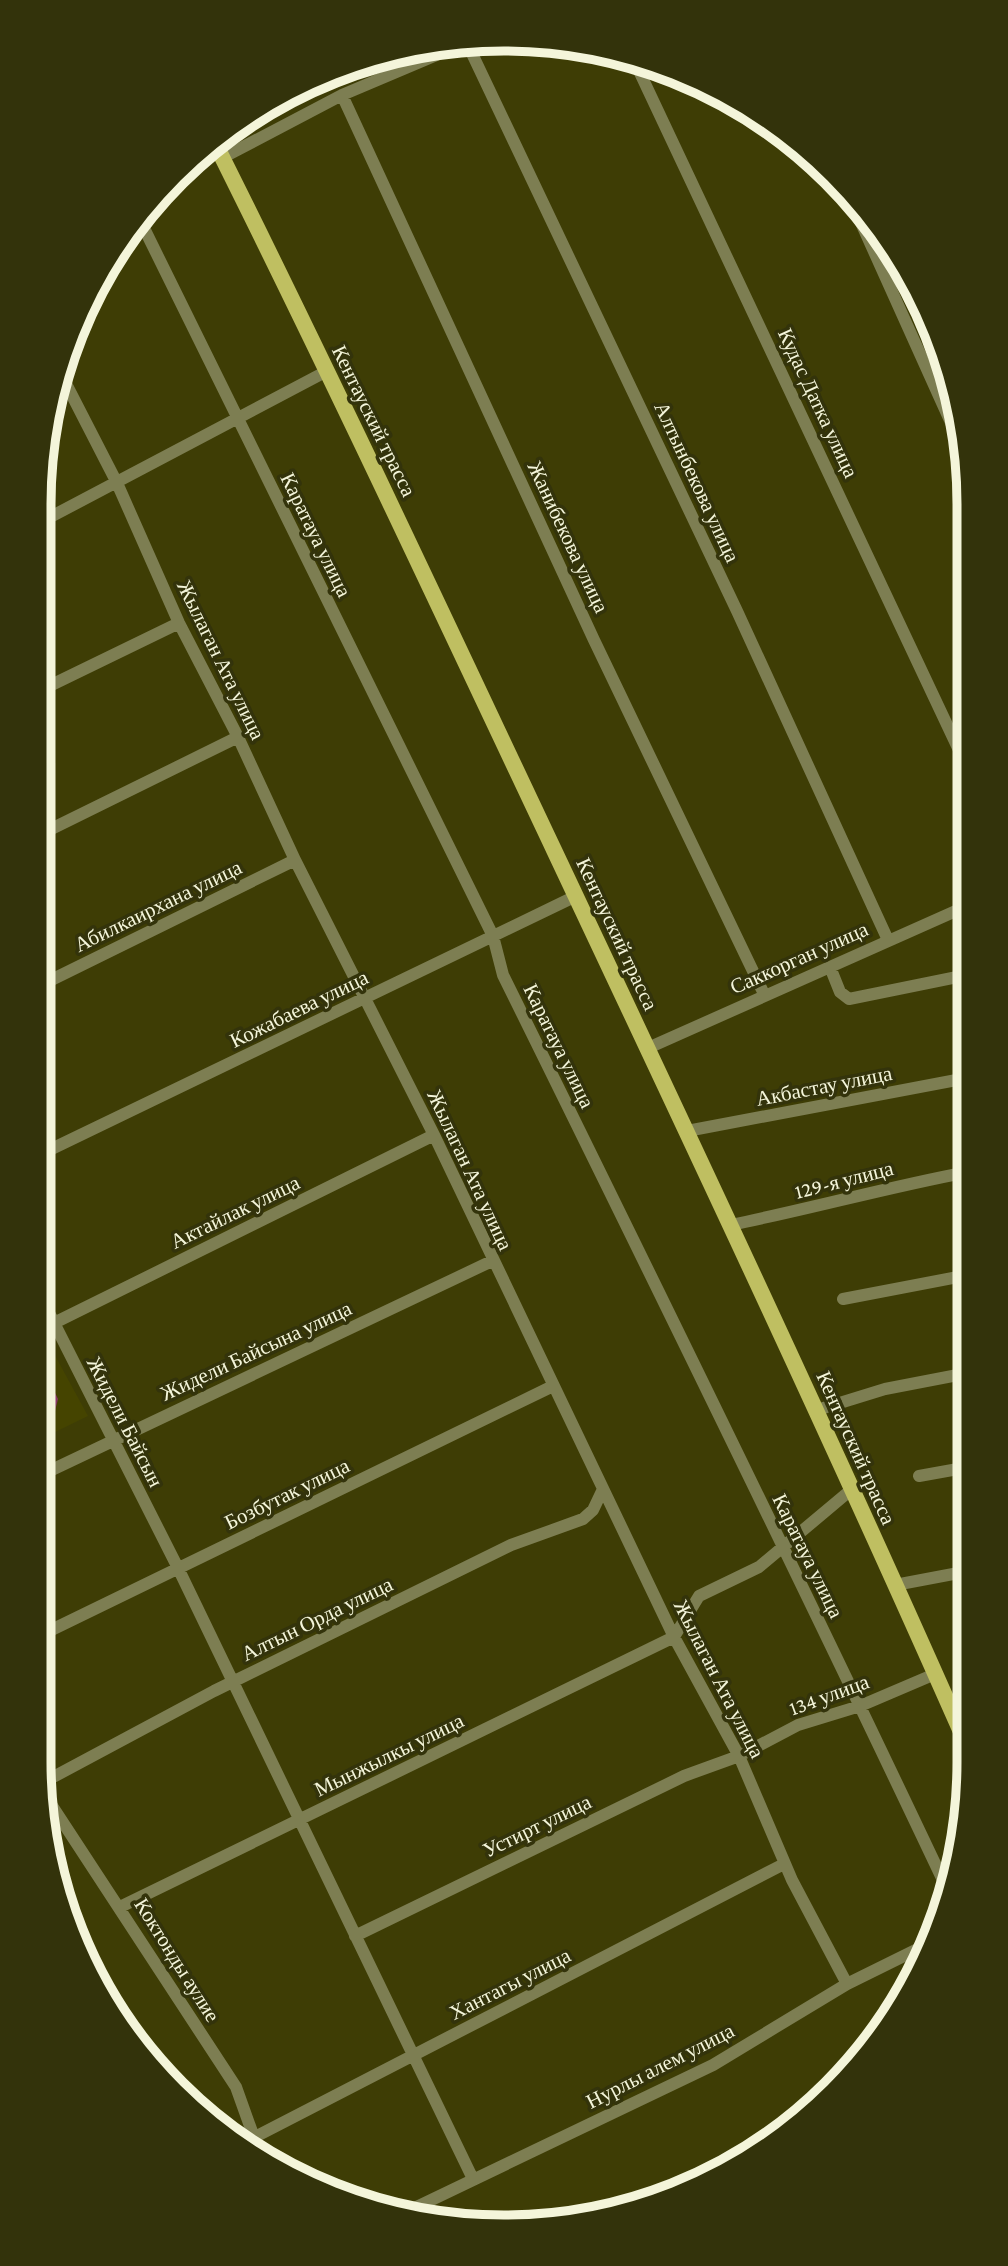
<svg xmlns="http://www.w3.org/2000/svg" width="1008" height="2266" font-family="'Crimson Pro',serif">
	<rect width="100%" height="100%" fill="#3e3d05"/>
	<path fill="#454400" d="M 39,1326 L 88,1416 L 39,1440 Z"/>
	<path fill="#883764" d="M 39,1360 L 58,1399 L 54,1415 L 39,1425 Z"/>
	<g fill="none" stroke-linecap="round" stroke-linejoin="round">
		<path stroke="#7d7e52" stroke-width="12" d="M 467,43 L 737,611 L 888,940
			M 633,58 L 966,765
			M 342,95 L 594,640 L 764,994
			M 222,158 L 342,95 L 472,40
			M 849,196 L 966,456
			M 139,218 L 493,936 L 503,975 C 653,1279 803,1584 948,1891
			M 60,372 L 117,483 L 179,623 L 238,737 L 295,860 L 434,1135 L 674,1637 L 739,1756 L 792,1880 L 847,1984
			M 39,523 L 327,371
			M 39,691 L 179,623
			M 39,835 L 238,737
			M 830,967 L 840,992 L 849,999 L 967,975
			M 39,986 L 295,860
			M 648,1048 L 967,906
			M 687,1131 L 967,1078
			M 39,1155 L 576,896
			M 730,1225 C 810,1209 888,1187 968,1172
			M 39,1293 L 178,1568 L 473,2179
			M 843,1299 L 968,1275
			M 52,1324 L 434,1135
			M 817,1410 L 885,1389 L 968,1373
			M 39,1476 L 492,1261
			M 919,1476 L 969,1467
			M 895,1585 L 969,1571
			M 39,1636 L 553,1386
			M 951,1709 L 969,1703
			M 42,1783 L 214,1691 L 511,1545 L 583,1519 L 593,1510 L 603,1489
			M 43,1792 L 236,2087 L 261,2157
			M 120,1907 L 674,1637 L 699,1596 L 759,1567 L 852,1489
			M 355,1936 L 684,1776 L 739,1756 L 798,1725 L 860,1706 L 935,1674
			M 253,2138 L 784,1864
			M 402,2214 L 713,2065 L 847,1984 L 930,1943"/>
		<path stroke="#bfbf61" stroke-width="16" d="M 214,141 C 331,375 442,613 554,850 C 695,1149 836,1448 969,1750"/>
	</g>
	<g text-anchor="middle" stroke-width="7" stroke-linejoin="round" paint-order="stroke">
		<g font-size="21" fill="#f4f5da" stroke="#33330b">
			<text transform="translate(818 403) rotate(65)" y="7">Кудас Датка улица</text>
			<text transform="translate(374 421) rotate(64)" y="7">Кентауский трасса</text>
			<text transform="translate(697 482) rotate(65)" y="7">Алтынбекова улица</text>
			<text transform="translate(316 535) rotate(64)" y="7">Каратауа улица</text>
			<text transform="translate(568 537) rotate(65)" y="7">Жанибекова улица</text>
			<text transform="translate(221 660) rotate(64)" y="7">Жылаган Ата улица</text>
			<text transform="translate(158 906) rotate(-26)" y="7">Абилкаирхана улица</text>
			<text transform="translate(617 934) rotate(65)" y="7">Кентауский трасса</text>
			<text transform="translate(799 958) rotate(-24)" y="7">Саккорган улица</text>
			<text transform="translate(299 1009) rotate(-26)" y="7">Кожабаева улица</text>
			<text transform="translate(559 1046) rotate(64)" y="7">Каратауа улица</text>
			<text transform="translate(824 1086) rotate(-11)" y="7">Акбастау улица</text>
			<text transform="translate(470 1170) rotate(65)" y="7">Жылаган Ата улица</text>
			<text transform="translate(844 1180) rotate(-14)" y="7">129-я улица</text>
			<text transform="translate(235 1212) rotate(-26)" y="7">Актайлак улица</text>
			<text transform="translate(256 1351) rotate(-25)" y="7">Жидели Байсына улица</text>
			<text transform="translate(125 1422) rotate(63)" y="7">Жидели Байсын</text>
			<text transform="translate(856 1448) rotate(66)" y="7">Кентауский трасса</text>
			<text transform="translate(287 1494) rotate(-26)" y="7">Бозбутак улица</text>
			<text transform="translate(808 1556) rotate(64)" y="7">Каратауа улица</text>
			<text transform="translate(317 1619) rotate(-26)" y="7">Алтын Орда улица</text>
			<text transform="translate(719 1679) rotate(63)" y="7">Жылаган Ата улица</text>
			<text transform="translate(829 1695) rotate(-20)" y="7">134 улица</text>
			<text transform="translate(389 1755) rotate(-26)" y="7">Мынжылкы улица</text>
			<text transform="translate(537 1826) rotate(-26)" y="7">Устирт улица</text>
			<text transform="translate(177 1960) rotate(58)" y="7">Коктонды аулие</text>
			<text transform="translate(510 1984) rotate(-27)" y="7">Хантагы улица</text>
			<text transform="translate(660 2066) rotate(-27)" y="7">Нурлы алем улица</text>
		</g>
	</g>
	<path d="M0 0H1008V2266H0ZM504 51H504A453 453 0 0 1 957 504V1762A453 453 0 0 1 504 2215H504A453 453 0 0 1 51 1762V504A453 453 0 0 1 504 51Z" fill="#33330b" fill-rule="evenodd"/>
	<path fill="none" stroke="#f4f5da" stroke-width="9" d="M504 51H504A453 453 0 0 1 957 504V1762A453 453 0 0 1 504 2215H504A453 453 0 0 1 51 1762V504A453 453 0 0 1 504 51Z"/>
</svg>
